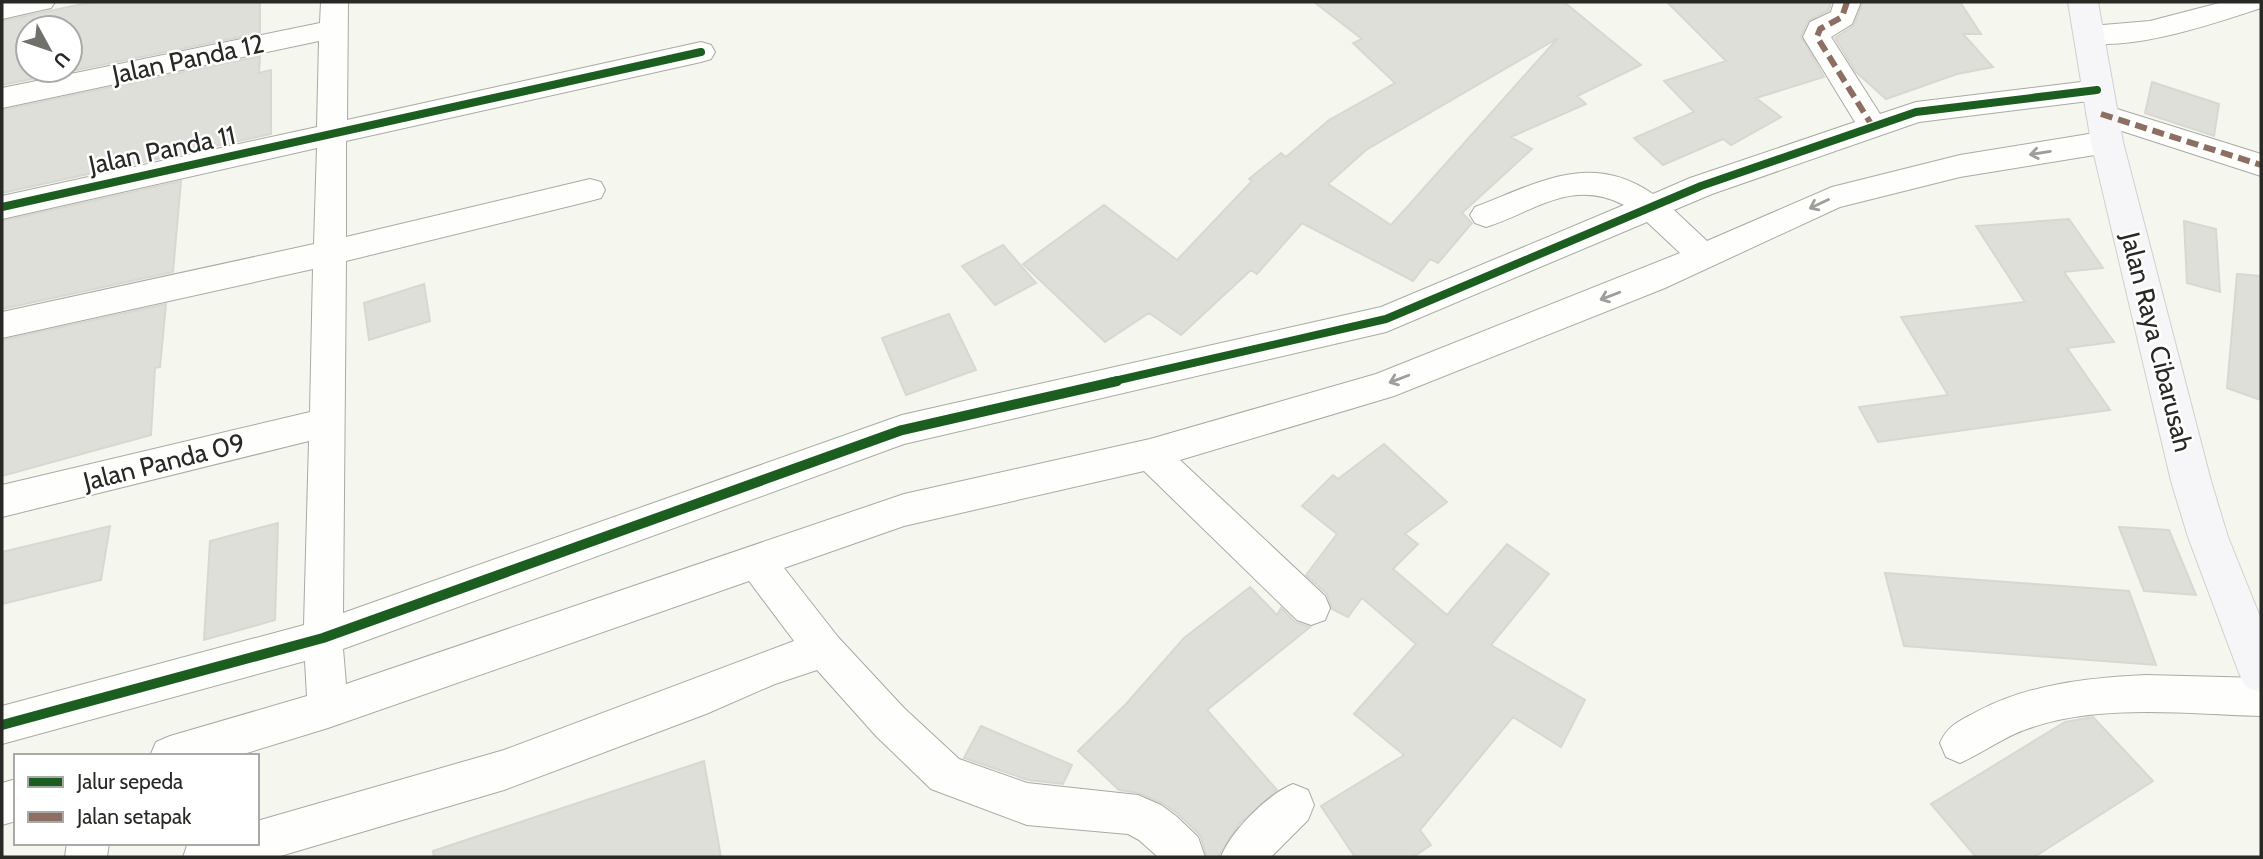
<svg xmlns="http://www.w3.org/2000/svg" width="2263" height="859" font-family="Cabin,sans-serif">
	<rect width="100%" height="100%" fill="#f5f6ee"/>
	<path fill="#dedfd9" stroke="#d8d8d2" stroke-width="2" fill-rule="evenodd" d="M 92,2 L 260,2 L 260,33 L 2,85 L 2,21 ZM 28,28 L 70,28 L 70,70 L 28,70 Z
		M 1314,2 L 1564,2 L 1641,65 L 1577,96 L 1586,104 L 1511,137 L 1532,149 L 1462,213 L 1472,223 L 1438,263 L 1430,259 L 1413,281 L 1302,223 L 1257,274 L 1251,270 L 1181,335 L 1149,313 L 1105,342 L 1023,264 L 1104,205 L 1177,260 L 1252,181 L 1249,179 L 1281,153 L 1286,157 L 1329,120 L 1395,83 L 1353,43 L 1362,39 ZM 1558,38 L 1391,225 L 1328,184 L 1366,150 Z
		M 1667,2 L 1831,2 L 1829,10 L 1808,21 L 1801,36 L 1824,77 L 1756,98 L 1781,117 L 1731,145 L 1723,139 L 1663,165 L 1634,138 L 1694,112 L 1664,81 L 1726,61 Z
		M 1863,2 L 1960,2 L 1981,34 L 1963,34 L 1993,67 L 1957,74 L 1886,99 L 1856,72 L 1835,38 L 1854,25 Z
		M 260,56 L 259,73 L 271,70 L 271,134 L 2,193 L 2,110 Z
		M 2152,82 L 2219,104 L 2214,136 L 2145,113 Z
		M 181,181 L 173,272 L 2,309 L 2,221 Z
		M 2069,219 L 2103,268 L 2064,272 L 2114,342 L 2067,348 L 2110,410 L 1878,442 L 1859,407 L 1948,395 L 1901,317 L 2025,302 L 1976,226 Z
		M 2184,221 L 2216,229 L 2220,292 L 2187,283 Z
		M 1003,245 L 1036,283 L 995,305 L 962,266 Z
		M 2237,274 L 2261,276 L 2261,400 L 2227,388 Z
		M 424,284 L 430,321 L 369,340 L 364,303 Z
		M 166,304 L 160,367 L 155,368 L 151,435 L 2,476 L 2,340 Z
		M 949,314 L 976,370 L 906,395 L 882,338 Z
		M 1384,444 L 1447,502 L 1405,534 L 1418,544 L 1393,569 L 1447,615 L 1507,544 L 1549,574 L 1491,645 L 1585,700 L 1561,747 L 1513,717 L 1420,830 L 1431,845 L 1413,857 L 1355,857 L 1321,806 L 1404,755 L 1354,714 L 1416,644 L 1362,598 L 1348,617 L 1332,609 L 1327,594 L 1306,575 L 1337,534 L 1302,506 L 1333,475 L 1338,479 Z
		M 278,523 L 275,620 L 204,640 L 210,541 Z
		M 110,526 L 101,580 L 2,604 L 2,552 Z
		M 2119,527 L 2169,530 L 2196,595 L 2144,591 Z
		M 1885,573 L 2129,591 L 2156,665 L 1904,646 Z
		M 1250,587 L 1277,615 L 1281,608 L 1295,622 L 1310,627 L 1207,710 L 1277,790 L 1239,824 L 1218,857 L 1207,857 L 1200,835 L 1178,814 L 1162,803 L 1139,793 L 1119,790 L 1078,751 L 1126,704 L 1184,638 Z
		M 2093,717 L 2153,781 L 2034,857 L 1976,857 L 1931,804 L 2065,722 Z
		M 981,726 L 1072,765 L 1063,784 L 1028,780 L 964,758 Z
		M 704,761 L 721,857 L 434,857 L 433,851 Z"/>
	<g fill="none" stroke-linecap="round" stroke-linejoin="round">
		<defs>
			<path id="minor" d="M 2,2 L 55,2 L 51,8 L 2,19 Z
				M 321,2 L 348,2 L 347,120 L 701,42 L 711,45 L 715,52 L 711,59 L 701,62 L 346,141 L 346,237 L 590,179 L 601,182 L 605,190 L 601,198 L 590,201 L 346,261 L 343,613 L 902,415 L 1381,307 L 1624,205 C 1571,178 1536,211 1486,227 L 1475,223 L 1470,215 L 1475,207 C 1536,184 1590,150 1653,194 L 1690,178 L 1855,122 L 1803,37 L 1810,22 L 1831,12 L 1834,2 L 1861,2 L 1852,24 L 1831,37 L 1880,114 L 1916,102 L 2097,80 L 2107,83 L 2111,90 L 2107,97 L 2097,100 L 1919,122 L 1712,194 L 1674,210 L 1707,241 L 1832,187 L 1960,155 L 2107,131 L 2118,134 L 2122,142 L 2118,150 L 2107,153 L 1960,177 L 1840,207 L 1665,288 L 1394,396 L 1180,460 L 1325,596 L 1330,608 L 1325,620 L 1311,625 L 1297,620 L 1144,471 L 904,526 L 784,568 L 838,637 L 904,708 L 959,759 L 1027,783 L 1138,795 L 1161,805 L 1176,816 L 1198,837 L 1205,857 L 1158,857 L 1139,840 L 1128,834 L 1027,825 L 931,789 L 876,736 L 817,670 L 775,684 L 706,714 L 504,790 L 277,857 L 183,857 L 188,843 L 257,843 L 257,821 L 504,750 L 794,641 L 749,581 L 328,728 L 237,756 L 150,756 L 156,742 L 170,736 L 307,696 L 305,661 L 2,744 L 2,706 L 304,625 L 309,441 L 2,517 L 2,485 L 310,412 L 313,269 L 2,338 L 2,312 L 314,244 L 317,148 L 2,219 L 2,196 L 317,127 L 319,41 L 2,108 L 2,88 L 320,23 ZM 1647,222 L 1680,253 L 1376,374 L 1150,439 L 904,494 L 346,684 L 343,649 L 904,444 L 1386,332 Z
				M 2223,2 L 2261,2 L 2261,8 C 2215,23 2126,54 2079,41 L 2075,34 L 2079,27 L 2150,21 Z
				M 2101,104 L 2261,154 L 2261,176 L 2091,121 L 2086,114 L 2091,107 Z
				M 2146,675 L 2261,678 L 2261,716 C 2187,714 2098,703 2027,729 C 2003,737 1983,753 1960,763 L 1946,757 L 1940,743 C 1948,725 1958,722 1976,712 C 2029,684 2086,678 2146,675 Z
				M 16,779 L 16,821 L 2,825 L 2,783 Z
				M 1293,784 L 1308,790 L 1314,805 L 1308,820 L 1271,857 L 1221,857 C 1230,832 1268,794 1293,784 Z
				M 67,843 L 109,843 L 107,857 L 65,857 Z"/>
			<path id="primary" d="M 2068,2 L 2098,2 L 2123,142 L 2211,481 L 2228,537 L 2261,619 L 2261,693 L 2246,687 L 2239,673 L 2188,537 L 2171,481 L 2091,142 Z"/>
		</defs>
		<use href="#minor" stroke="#a9aaa4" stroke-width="2"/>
		<use href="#primary" stroke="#d0d1cd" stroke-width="2"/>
		<use href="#minor" fill="#fefefc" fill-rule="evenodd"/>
		<use href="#primary" fill="#f6f6f8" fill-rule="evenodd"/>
		<path stroke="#8d6e63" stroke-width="6" stroke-dasharray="12 6" stroke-linecap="butt" d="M 1847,2 L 1842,17 L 1820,29 L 1817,37 L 1873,127
			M 2101,114 L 2261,165"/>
		<defs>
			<path id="cycleway-far1" d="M 2,207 L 701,52
				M 1110,382 L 1386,319 L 1701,186 L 1916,112 L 2097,90"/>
			<path id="cycleway" d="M 2,725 L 323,638 L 902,430 L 1117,381"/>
		</defs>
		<use href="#cycleway-far1" stroke="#fff" stroke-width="11"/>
		<use href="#cycleway" stroke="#fff" stroke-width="14"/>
		<use href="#cycleway-far1" stroke="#1b5e20" stroke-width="8"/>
		<use href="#cycleway" stroke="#1b5e20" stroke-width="10"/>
	</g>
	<defs><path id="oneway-shaft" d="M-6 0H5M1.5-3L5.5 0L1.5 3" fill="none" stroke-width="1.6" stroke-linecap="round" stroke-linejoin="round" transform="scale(1.75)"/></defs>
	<g stroke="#9e9e9b">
		<use href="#oneway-shaft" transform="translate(2040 153) rotate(171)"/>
		<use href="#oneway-shaft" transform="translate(1819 204) rotate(155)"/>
		<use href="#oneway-shaft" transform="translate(1610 296) rotate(159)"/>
		<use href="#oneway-shaft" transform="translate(1399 379) rotate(159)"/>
	</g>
	<g text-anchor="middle" stroke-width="5" stroke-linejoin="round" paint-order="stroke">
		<g font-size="26" fill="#282924" stroke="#fff">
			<text transform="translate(188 59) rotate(-12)" y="9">Jalan Panda 12</text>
			<text transform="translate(162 150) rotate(-12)" y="9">Jalan Panda 11</text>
			<text transform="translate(2157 342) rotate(76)" y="9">Jalan Raya Cibarusah</text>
			<text transform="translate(164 462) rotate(-14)" y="9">Jalan Panda 09</text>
		</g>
	</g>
	<rect width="2263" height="859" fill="none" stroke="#282924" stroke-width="7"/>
	<rect x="14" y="754" width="245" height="91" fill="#ffffff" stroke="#a9a9a7" stroke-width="2"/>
	<rect x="28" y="777" width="35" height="10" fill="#1b5e20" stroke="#a9a9a7" stroke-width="2"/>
	<text x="77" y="789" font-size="21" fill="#282924">Jalur sepeda</text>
	<rect x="28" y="812" width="35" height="10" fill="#8d6e63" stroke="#a9a9a7" stroke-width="2"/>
	<text x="77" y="824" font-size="21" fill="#282924">Jalan setapak</text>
	<g transform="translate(49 49) rotate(130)"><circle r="33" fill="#ffffff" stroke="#a9a9a7" stroke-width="2"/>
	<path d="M0-5L12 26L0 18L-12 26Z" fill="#70716b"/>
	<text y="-10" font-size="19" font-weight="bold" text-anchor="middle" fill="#282924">U</text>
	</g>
</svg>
